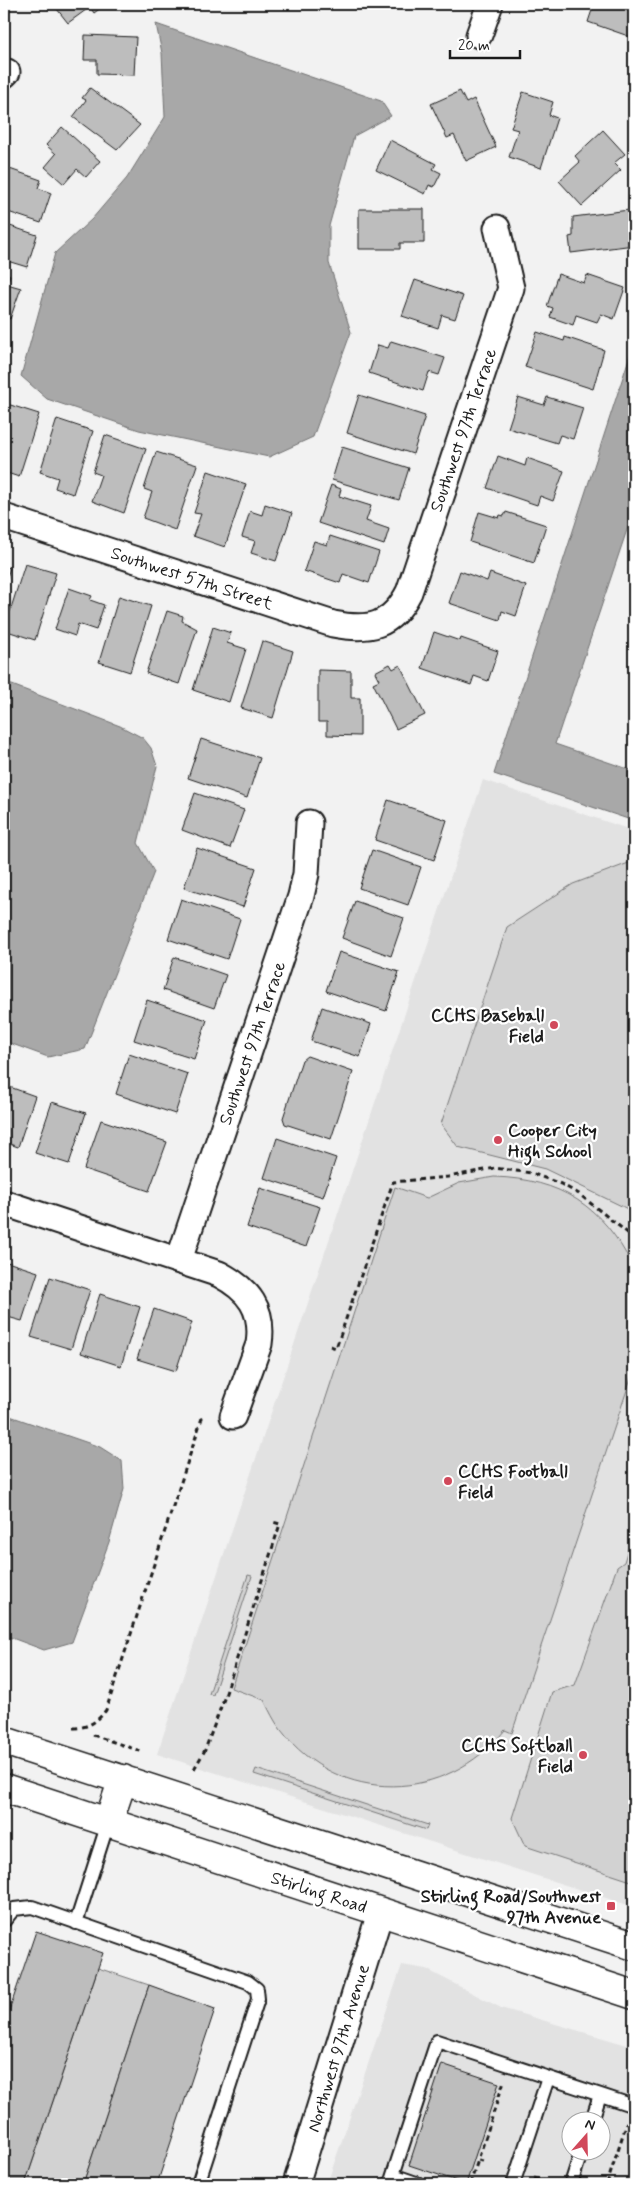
<svg xmlns="http://www.w3.org/2000/svg" width="638" height="2188" font-family="Mynerve,sans-serif">
	<rect width="100%" height="100%" fill="#f2f2f2"/>
	<filter id="ink" filterUnits="userSpaceOnUse"><feTurbulence type="fractalNoise" baseFrequency=".02" numOctaves="2"/><feDisplacementMap in="SourceGraphic" scale="10" xChannelSelector="R" yChannelSelector="G"/><feConvolveMatrix kernelMatrix="1 2 1 2 8 2 1 2 1" color-interpolation-filters="sRGB"/></filter>
	<g filter="url(#ink)">
		<path fill="#e2e2e2" fill-rule="evenodd" d="M 483,780 L 634,831 L 634,1907 L 157,1754 Z
			M 402,1965 L 426,1969 L 501,2008 L 634,2047 L 634,2184 L 327,2184 ZM 570,2120 L 600,2120 L 600,2150 L 570,2150 Z"/>
		<path fill="#d2d2d2" stroke="#777" d="M 634,861 L 634,1212 L 545,1169 L 458,1147 L 441,1124 L 507,927 L 573,884 Z
			M 494,1177 C 560,1179 603,1206 632,1265 L 634,1266 L 634,1369 L 512,1733 L 505,1730 C 446,1803 339,1806 281,1730 C 274,1721 269,1710 264,1700 L 231,1688 L 395,1187 L 427,1198 L 459,1183 Z
			M 634,1529 L 634,1882 L 525,1846 L 512,1818 L 552,1692 L 575,1685 L 617,1567 L 624,1562 Z
			M 248,1575 L 252,1576 L 213,1695 L 209,1694 Z
			M 256,1769 L 428,1825 L 426,1830 L 254,1774 Z
			M 98,1968 L 149,1985 L 83,2184 L 25,2184 Z"/>
		<path fill="#a8a8a8" stroke="#707070" d="M 156,24 L 381,101 L 391,116 L 354,136 L 329,226 L 329,263 L 351,332 L 313,437 L 269,457 L 139,430 L 47,399 L 21,376 L 55,253 L 92,219 L 127,178 L 165,117 L 162,53 Z
			M 634,343 L 634,509 L 555,744 L 634,771 L 634,821 L 494,774 Z
			M 4,685 L 12,685 L 120,726 L 143,738 L 151,748 L 157,766 L 138,843 L 154,872 L 85,1049 L 48,1057 L 4,1041 Z
			M 4,1414 L 100,1447 L 122,1461 L 124,1489 L 109,1542 L 72,1642 L 44,1650 L 4,1635 Z"/>
		<path fill="#bdbdbd" stroke="#1c1c1c" d="M 53,4 L 106,4 L 94,13 L 90,7 L 68,23 Z
			M 594,4 L 634,4 L 634,38 L 588,22 Z
			M 85,35 L 136,37 L 134,75 L 97,74 L 97,60 L 84,60 Z
			M 90,88 L 140,125 L 117,150 L 73,117 L 86,100 L 82,98 Z
			M 460,91 L 466,103 L 474,99 L 496,147 L 466,161 L 454,135 L 447,138 L 431,104 Z
			M 523,92 L 553,102 L 549,115 L 557,118 L 541,168 L 509,157 L 518,130 L 511,128 Z
			M 62,127 L 100,161 L 86,177 L 77,169 L 64,184 L 45,167 L 56,154 L 46,145 Z
			M 603,130 L 625,154 L 614,163 L 621,170 L 582,206 L 559,181 L 580,162 L 575,156 Z
			M 390,140 L 436,164 L 433,169 L 441,173 L 434,187 L 429,185 L 425,194 L 376,170 Z
			M 4,167 L 41,180 L 38,188 L 51,193 L 41,223 L 5,211 L 8,204 L 4,202 Z
			M 359,209 L 424,209 L 424,243 L 400,243 L 400,249 L 359,249 Z
			M 629,210 L 634,245 L 571,253 L 569,237 L 573,236 L 573,217 Z
			M 4,224 L 37,235 L 27,267 L 4,260 Z
			M 4,273 L 10,275 L 7,284 L 21,288 L 10,319 L 4,316 Z
			M 558,274 L 584,283 L 587,275 L 625,288 L 614,319 L 601,314 L 597,322 L 576,315 L 573,325 L 550,317 L 553,308 L 547,306 Z
			M 415,280 L 463,296 L 455,319 L 442,315 L 438,328 L 402,316 Z
			M 537,332 L 564,341 L 565,337 L 604,350 L 593,389 L 525,367 Z
			M 391,341 L 445,358 L 439,375 L 429,372 L 423,391 L 369,373 L 378,345 L 388,348 Z
			M 359,395 L 425,416 L 413,454 L 347,433 Z
			M 518,397 L 544,405 L 547,397 L 583,408 L 573,439 L 560,435 L 557,443 L 508,428 Z
			M 4,403 L 39,414 L 19,477 L 4,472 Z
			M 57,419 L 93,431 L 73,494 L 55,488 L 58,478 L 40,472 Z
			M 105,435 L 146,449 L 124,513 L 92,501 L 101,475 L 93,472 Z
			M 342,447 L 409,468 L 399,500 L 332,480 Z
			M 156,452 L 197,465 L 175,530 L 143,518 L 152,492 L 144,489 Z
			M 498,456 L 525,466 L 527,458 L 564,471 L 553,501 L 540,496 L 537,505 L 487,488 Z
			M 208,471 L 246,484 L 225,547 L 193,536 L 201,514 L 194,513 Z
			M 331,485 L 341,489 L 339,496 L 371,506 L 366,521 L 389,529 L 384,545 L 318,523 Z
			M 265,504 L 292,513 L 276,561 L 251,553 L 255,541 L 242,537 L 250,511 L 262,515 Z
			M 479,512 L 499,518 L 500,515 L 504,516 L 506,512 L 546,525 L 534,563 L 470,542 Z
			M 330,536 L 379,552 L 369,583 L 343,574 L 340,583 L 304,571 L 314,541 L 327,545 Z
			M 25,564 L 56,573 L 35,640 L 4,630 Z
			M 4,566 L 10,568 L 4,586 Z
			M 460,571 L 487,581 L 490,573 L 526,586 L 516,616 L 502,611 L 500,620 L 449,603 Z
			M 69,588 L 92,596 L 90,600 L 104,605 L 96,630 L 78,624 L 75,636 L 55,629 Z
			M 119,596 L 151,606 L 130,672 L 99,662 Z
			M 167,611 L 183,616 L 182,621 L 197,629 L 179,684 L 146,673 Z
			M 213,627 L 231,633 L 227,643 L 246,649 L 229,702 L 193,690 Z
			M 434,632 L 460,641 L 461,638 L 498,651 L 488,681 L 474,676 L 471,685 L 422,668 Z
			M 262,641 L 293,651 L 273,718 L 241,708 Z
			M 390,664 L 393,669 L 400,665 L 425,715 L 396,729 L 373,683 L 379,680 L 375,672 Z
			M 318,670 L 351,671 L 351,698 L 360,698 L 360,736 L 327,735 L 327,722 L 318,722 Z
			M 201,739 L 260,758 L 247,798 L 188,778 Z
			M 195,793 L 244,810 L 230,848 L 182,830 Z
			M 388,800 L 447,820 L 434,860 L 375,840 Z
			M 197,848 L 256,868 L 243,907 L 184,888 Z
			M 372,850 L 421,867 L 408,905 L 359,888 Z
			M 181,899 L 240,919 L 227,959 L 168,939 Z
			M 355,901 L 404,918 L 391,956 L 342,938 Z
			M 339,952 L 399,972 L 386,1011 L 326,991 Z
			M 174,957 L 226,975 L 214,1008 L 163,990 Z
			M 147,1000 L 207,1020 L 194,1059 L 134,1040 Z
			M 322,1007 L 371,1024 L 360,1057 L 311,1041 Z
			M 129,1054 L 188,1074 L 175,1114 L 116,1094 Z
			M 307,1056 L 353,1072 L 331,1139 L 285,1124 L 283,1118 L 302,1060 Z
			M 4,1085 L 35,1096 L 18,1147 L 4,1142 Z
			M 52,1102 L 86,1113 L 69,1164 L 35,1153 Z
			M 101,1120 L 167,1142 L 149,1191 L 84,1169 Z
			M 277,1138 L 336,1158 L 323,1197 L 264,1178 Z
			M 260,1188 L 320,1207 L 306,1247 L 247,1227 Z
			M 4,1261 L 38,1272 L 22,1321 L 4,1316 Z
			M 50,1277 L 90,1290 L 71,1349 L 31,1337 Z
			M 100,1294 L 140,1307 L 121,1366 L 81,1353 Z
			M 154,1309 L 192,1322 L 176,1371 L 137,1359 Z
			M 36,1931 L 103,1953 L 25,2184 L 4,2184 L 4,2026 Z
			M 149,1985 L 215,2009 L 157,2184 L 83,2184 Z
			M 442,2064 L 499,2083 L 466,2184 L 409,2165 Z"/>
		<g fill="none" stroke-linecap="round" stroke-linejoin="round">
			<defs>
				<path id="lane" d="M 4,1921 L 14,1909 L 32,1907 L 248,1982 L 257,1989 L 258,1999 L 198,2184
					M 76,1923 L 108,1823
					M 592,2120 L 600,2095
					M 393,2175 L 419,2184
					M 390,2184 L 437,2041 L 634,2106
					M 513,2184 L 548,2078
					M 571,2184 L 582,2150"/>
				<path id="street" d="M 479,35 L 490,4
					M 4,75 L 7,72
					M 4,517 L 333,624 C 369,631 391,627 409,592 L 511,288 L 497,228
					M 4,1203 L 219,1274 C 249,1290 264,1309 259,1344 L 233,1416
					M 179,1260 L 301,896 L 306,874 L 309,823
					M 296,2184 L 380,1913"/>
				<path id="primary" d="M 4,1741 L 634,1946
					M 4,1788 L 634,1995
					M 108,1823 L 123,1779"/>
			</defs>
			<use href="#lane" stroke="#1c1c1c" stroke-width="16"/>
			<use href="#street" stroke="#1c1c1c" stroke-width="29"/>
			<use href="#primary" stroke="#1c1c1c" stroke-width="31"/>
			<path stroke="#1c1c1c" stroke-width="3" stroke-dasharray="5 4" stroke-linecap="butt" d="M 330,1346 L 336,1348 L 393,1182 L 448,1177 L 495,1168 L 531,1173 L 561,1184 L 579,1194 L 634,1238
				M 73,1728 C 88,1728 97,1722 106,1710 L 203,1415
				M 93,1735 L 143,1752
				M 194,1769 L 205,1750 L 225,1696 L 280,1524 L 273,1522
				M 483,2161 L 478,2160 L 504,2081
				M 534,2178 L 552,2184
				M 470,2184 L 478,2160
				M 607,2184 L 627,2122"/>
			<use href="#lane" stroke="#fff" stroke-width="12"/>
			<use href="#street" stroke="#fff" stroke-width="25"/>
			<use href="#primary" stroke="#fff" stroke-width="28"/>
		</g>
	</g>
	<g fill="#d1495b" stroke="#fff" stroke-width="2">
		<circle cx="554" cy="1025" r="5"/>
		<circle cx="498" cy="1140" r="5"/>
		<circle cx="448" cy="1481" r="5"/>
		<circle cx="583" cy="1755" r="5"/>
		<rect x="606" y="1901" width="10" height="10" rx="2.5"/>
	</g>
	<g text-anchor="middle" stroke-width="4.5" stroke-linejoin="round" paint-order="stroke">
		<g font-size="18" fill="#1c1c1c" stroke="#fff">
			<text transform="translate(463 430) rotate(-71)" y="6">Southwest 97th Terrace</text>
			<text transform="translate(192 578) rotate(18)" y="6">Southwest 57th Street</text>
			<text transform="translate(252 1043) rotate(-71)" y="6">Southwest 97th Terrace</text>
			<text transform="translate(319 1892) rotate(18)" y="6">Stirling Road</text>
			<text transform="translate(338 2048) rotate(-73)" y="6">Northwest 97th Avenue</text>
		</g>
		<g font-size="18" font-weight="bold" fill="#1c1c1c" stroke="#fff" text-anchor="end">
			<text x="544" y="1021">CCHS Baseball<tspan x="544" dy="21">Field</tspan></text>
			<text x="508" y="1136" text-anchor="start">Cooper City<tspan x="508" dy="21">High School</tspan></text>
			<text x="458" y="1477" text-anchor="start">CCHS Football<tspan x="458" dy="21">Field</tspan></text>
			<text x="573" y="1751">CCHS Softball<tspan x="573" dy="21">Field</tspan></text>
			<text x="601" y="1902">Stirling Road/Southwest<tspan x="601" dy="21">97th Avenue</tspan></text>
		</g>
	</g>
	<rect width="638" height="2188" fill="none" stroke="#fff" stroke-width="20"/>
	<rect x="10" y="10" width="618" height="2168" fill="none" stroke="#1c1c1c" stroke-width="2" filter="url(#ink)"/>
	<g transform="translate(586 2136) rotate(20)"><circle r="24" fill="#ffffff" stroke="#a4a4a4"/>
	<path d="M0-4L9 19L0 12L-9 19Z" fill="#d1495b"/>
	<text y="-8" font-size="14" font-weight="bold" text-anchor="middle" fill="#1c1c1c">N</text>
	</g>
	<path d="M450 50v8h70v-8" fill="none" stroke="#1c1c1c" stroke-width="2.5"/>
	<text x="458" y="50" font-size="15" fill="#1c1c1c" stroke="#ffffff" stroke-width="4" paint-order="stroke">20 m</text>
</svg>
